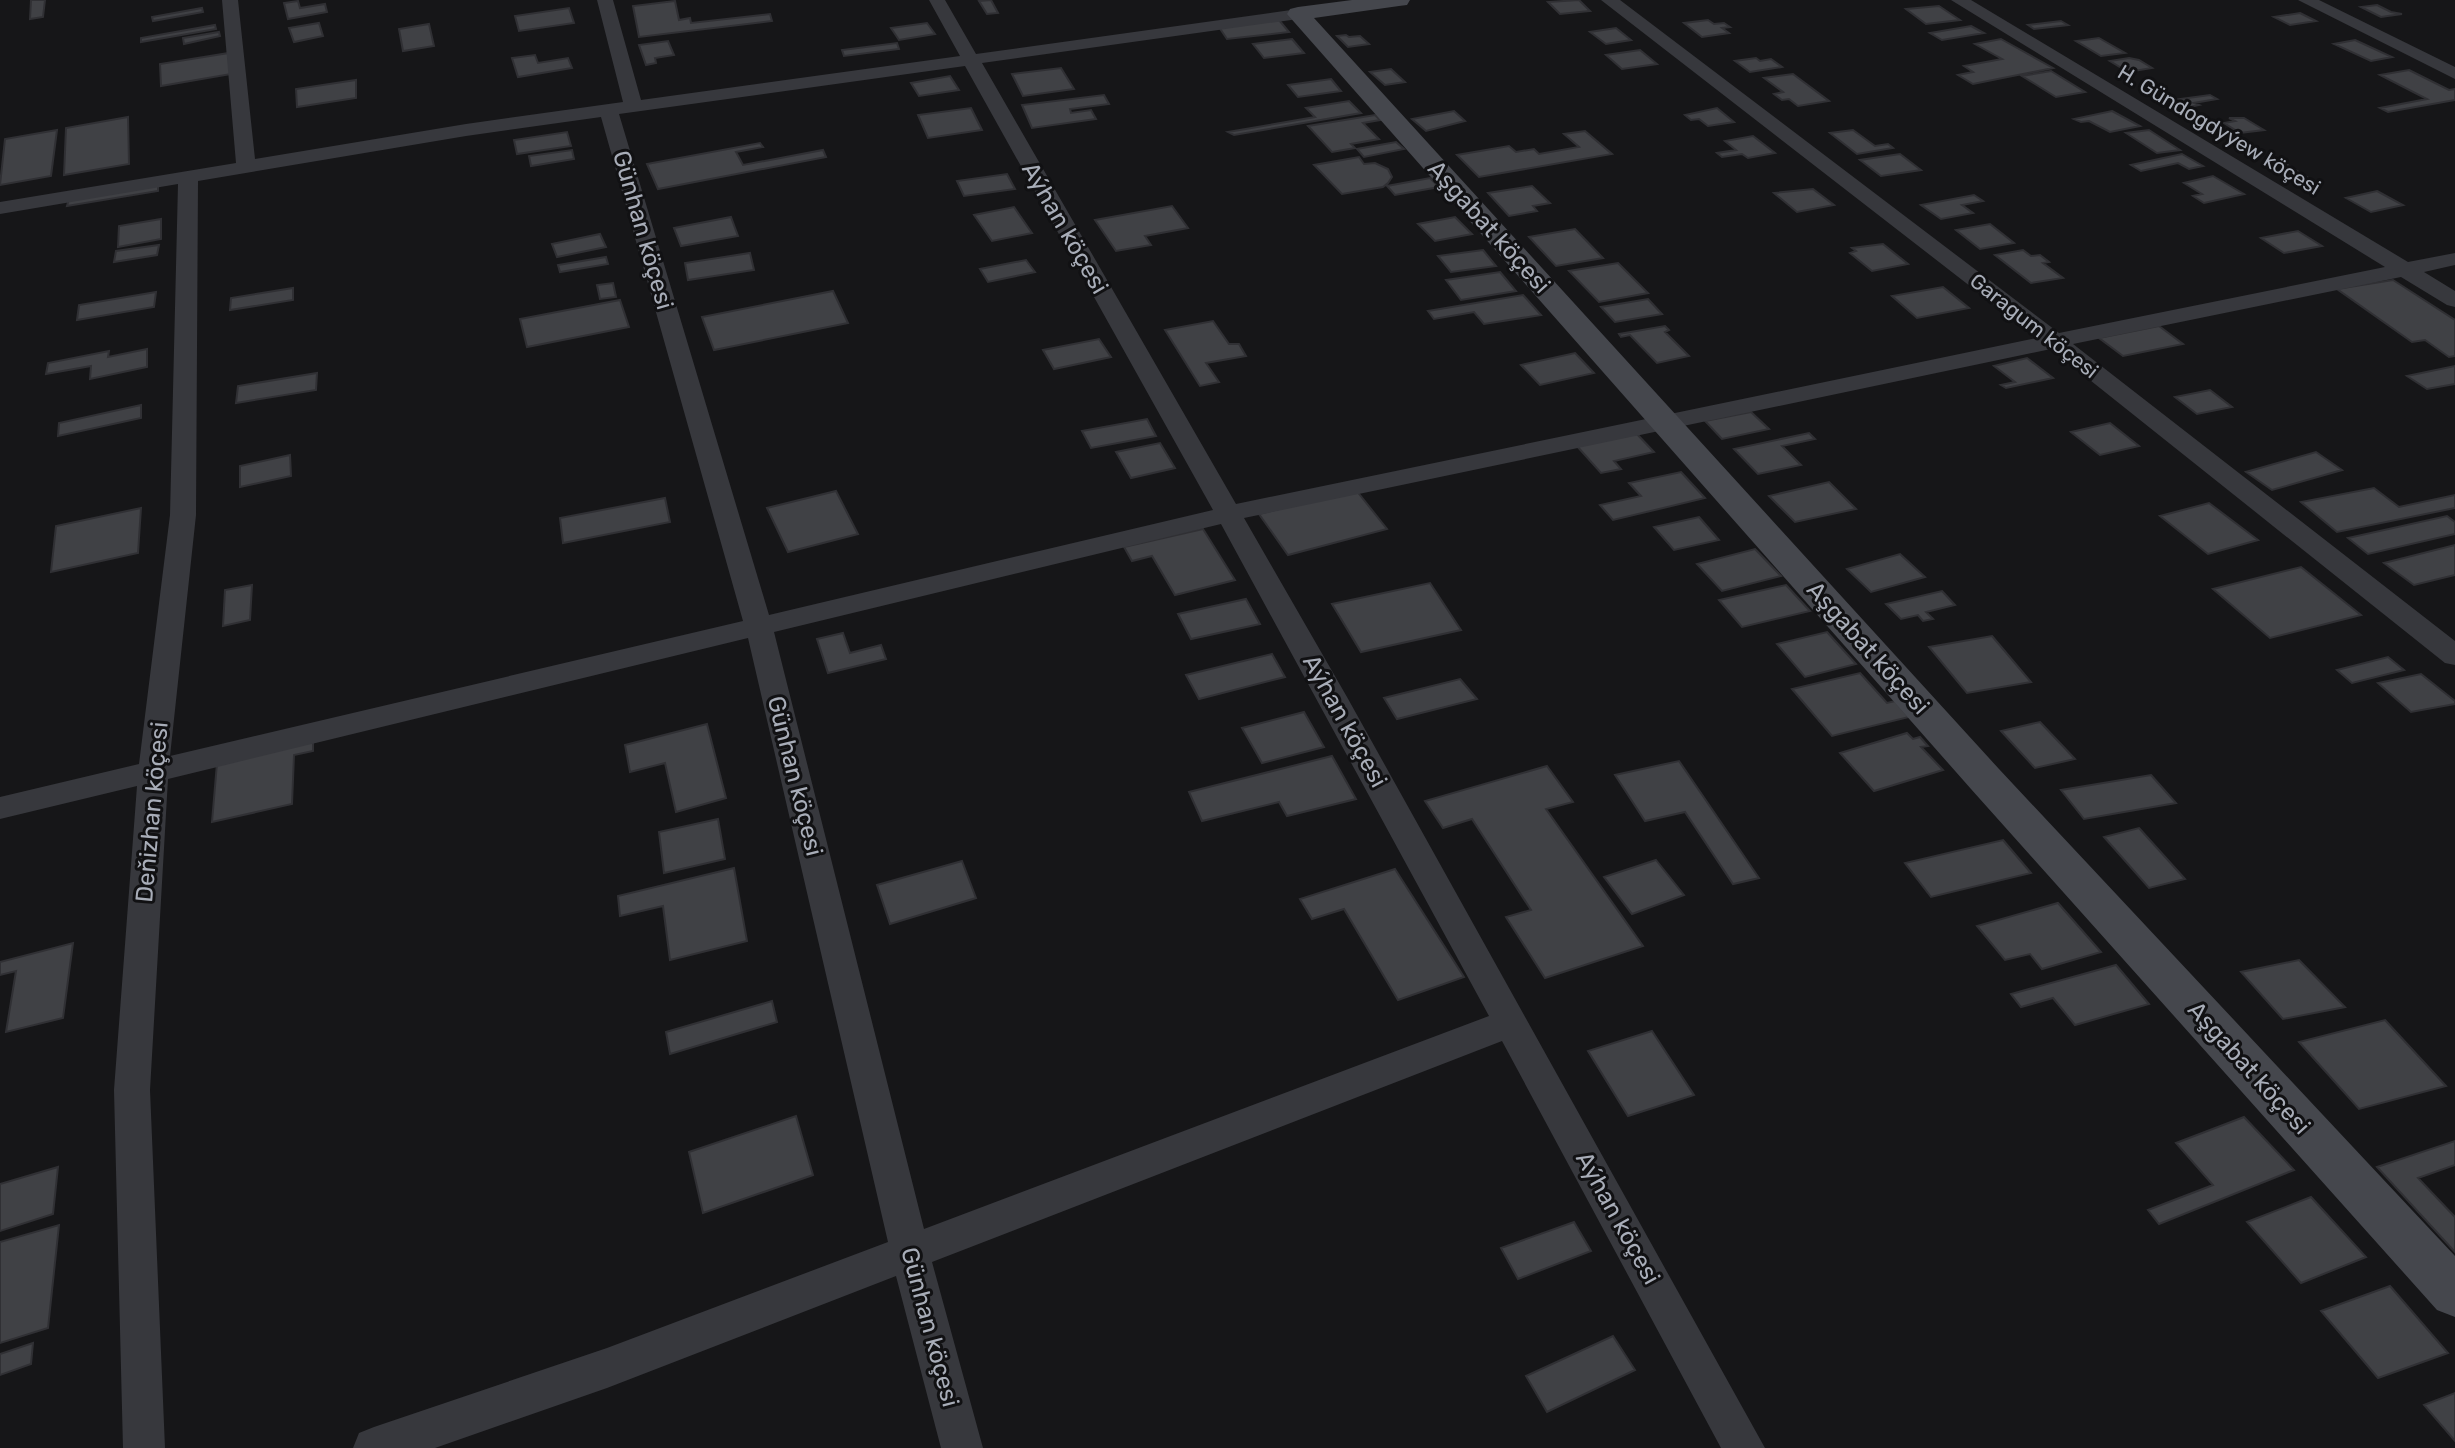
<svg xmlns="http://www.w3.org/2000/svg" width="2455" height="1448" font-family="Rubik,sans-serif">
	<rect width="100%" height="100%" fill="#161618"/>
	<path fill="#404145" stroke="#303034" stroke-width="2" d="M 31,0 L 45,0 L 43,17 L 30,19 Z
		M 991,0 L 998,13 L 987,14 L 979,1 Z
		M 1579,0 L 1590,11 L 1560,14 L 1548,2 Z
		M 298,1 L 300,8 L 325,4 L 327,12 L 288,19 L 284,3 Z
		M 675,1 L 679,20 L 690,18 L 691,23 L 770,14 L 772,21 L 639,37 L 633,6 Z
		M 2377,5 L 2391,12 L 2402,14 L 2381,17 L 2361,7 Z
		M 1939,6 L 1960,20 L 1926,24 L 1906,9 Z
		M 202,8 L 203,12 L 153,21 L 152,17 Z
		M 569,8 L 574,23 L 519,31 L 515,16 Z
		M 2300,13 L 2316,21 L 2290,25 L 2274,17 Z
		M 1279,20 L 1289,32 L 1227,39 L 1219,27 Z
		M 1708,20 L 1714,24 L 1724,23 L 1730,27 L 1722,28 L 1729,33 L 1702,37 L 1684,23 Z
		M 2061,21 L 2068,25 L 2034,29 L 2028,25 Z
		M 319,23 L 323,36 L 294,42 L 289,28 Z
		M 927,23 L 935,34 L 899,40 L 891,28 Z
		M 429,24 L 434,46 L 403,51 L 399,29 Z
		M 215,25 L 216,29 L 141,42 L 141,38 Z
		M 1971,26 L 1984,33 L 1942,40 L 1930,33 Z
		M 1616,28 L 1631,40 L 1606,44 L 1590,32 Z
		M 219,32 L 220,36 L 184,44 L 183,38 Z
		M 1346,35 L 1349,37 L 1360,36 L 1369,44 L 1348,47 L 1337,36 Z
		M 2099,38 L 2125,53 L 2101,56 L 2076,41 Z
		M 1292,39 L 1304,53 L 1264,58 L 1253,44 Z
		M 2001,39 L 2053,68 L 1973,84 L 1958,75 L 1973,72 L 1964,66 L 2002,59 L 1975,44 Z
		M 2355,40 L 2392,57 L 2371,61 L 2334,44 Z
		M 668,41 L 674,55 L 655,58 L 656,63 L 646,65 L 639,45 Z
		M 897,43 L 899,49 L 844,56 L 842,50 Z
		M 1640,50 L 1657,64 L 1622,69 L 1606,55 Z
		M 235,52 L 237,73 L 161,86 L 160,64 Z
		M 535,55 L 538,63 L 568,58 L 572,68 L 518,77 L 512,58 Z
		M 1756,58 L 1760,61 L 1771,59 L 1782,67 L 1750,72 L 1735,61 Z
		M 2129,58 L 2139,60 L 2152,68 L 2128,72 L 2110,61 Z
		M 1061,68 L 1074,89 L 1023,96 L 1012,74 Z
		M 1391,69 L 1405,82 L 1385,85 L 1370,72 Z
		M 2409,70 L 2449,90 L 2455,89 L 2455,100 L 2388,112 L 2380,108 L 2427,99 L 2380,75 Z
		M 2051,71 L 2085,92 L 2056,97 L 2022,76 Z
		M 1793,74 L 1829,101 L 1798,106 L 1789,99 L 1782,100 L 1774,94 L 1783,92 L 1764,78 Z
		M 950,76 L 959,90 L 919,96 L 911,83 Z
		M 1331,79 L 1341,91 L 1298,97 L 1288,85 Z
		M 356,80 L 356,98 L 297,107 L 296,89 Z
		M 1104,95 L 1109,104 L 1070,109 L 1071,113 L 1091,110 L 1096,119 L 1032,128 L 1022,105 Z
		M 2210,95 L 2217,99 L 2194,103 L 2199,105 L 2185,108 L 2175,107 L 2165,101 Z
		M 1349,101 L 1361,113 L 1234,135 L 1228,132 L 1315,117 L 1306,108 Z
		M 971,108 L 982,130 L 928,138 L 918,115 Z
		M 1717,108 L 1734,122 L 1708,126 L 1699,119 L 1691,120 L 1685,115 Z
		M 1454,111 L 1465,121 L 1426,131 L 1412,119 Z
		M 2112,111 L 2140,126 L 2110,132 L 2089,121 L 2081,122 L 2074,119 Z
		M 1375,115 L 1380,120 L 1363,123 L 1379,139 L 1351,144 L 1355,148 L 1332,152 L 1308,126 Z
		M 128,117 L 129,164 L 64,175 L 66,128 Z
		M 2229,118 L 2244,118 L 2264,130 L 2240,133 L 2224,123 L 2235,121 Z
		M 57,130 L 51,176 L 0,185 L 5,139 Z
		M 1853,130 L 1875,146 L 1888,144 L 1893,148 L 1857,154 L 1830,133 Z
		M 2149,130 L 2180,150 L 2157,153 L 2126,133 Z
		M 1585,131 L 1612,154 L 1479,177 L 1457,155 L 1509,146 L 1516,152 L 1534,149 L 1539,154 L 1579,147 L 1564,134 Z
		M 567,132 L 571,146 L 517,154 L 514,140 Z
		M 1753,136 L 1775,153 L 1748,158 L 1742,154 L 1722,157 L 1717,153 L 1736,150 L 1725,141 Z
		M 1396,142 L 1404,149 L 1364,157 L 1357,149 Z
		M 760,143 L 763,147 L 736,152 L 743,165 L 823,150 L 826,157 L 658,189 L 647,164 Z
		M 572,150 L 574,159 L 531,166 L 529,156 Z
		M 1900,154 L 1921,170 L 1881,176 L 1860,160 Z
		M 2182,154 L 2203,166 L 2189,169 L 2178,163 L 2141,171 L 2131,165 Z
		M 1359,157 L 1364,164 L 1375,163 L 1388,169 L 1392,177 L 1388,183 L 1383,187 L 1342,194 L 1314,165 Z
		M 2278,159 L 2313,181 L 2301,183 L 2266,161 Z
		M 1007,174 L 1015,189 L 964,196 L 957,181 Z
		M 2213,176 L 2244,194 L 2204,203 L 2193,196 L 2202,194 L 2184,183 Z
		M 1430,178 L 1439,187 L 1395,195 L 1387,186 Z
		M 158,184 L 158,191 L 67,206 L 69,199 Z
		M 1532,186 L 1550,203 L 1533,206 L 1537,211 L 1509,216 L 1488,193 Z
		M 1813,189 L 1834,205 L 1797,212 L 1774,193 Z
		M 2377,191 L 2403,205 L 2371,212 L 2346,198 Z
		M 1974,195 L 1983,201 L 1962,205 L 1973,213 L 1941,219 L 1921,205 Z
		M 1172,206 L 1188,228 L 1145,236 L 1151,245 L 1116,251 L 1095,220 Z
		M 1014,207 L 1032,233 L 992,241 L 974,215 Z
		M 731,217 L 738,236 L 681,246 L 674,228 Z
		M 1455,217 L 1472,234 L 1435,241 L 1418,224 Z
		M 161,219 L 161,239 L 118,247 L 119,226 Z
		M 1990,224 L 2014,243 L 1980,249 L 1956,230 Z
		M 1575,229 L 1603,258 L 1556,266 L 1529,237 Z
		M 2298,231 L 2322,246 L 2284,253 L 2261,238 Z
		M 600,234 L 606,247 L 557,257 L 552,244 Z
		M 1883,244 L 1908,264 L 1872,271 L 1850,253 L 1856,251 L 1852,248 Z
		M 159,245 L 157,255 L 114,262 L 116,251 Z
		M 1483,250 L 1496,266 L 1451,272 L 1438,256 Z
		M 2023,250 L 2031,256 L 2040,255 L 2049,262 L 2043,263 L 2063,278 L 2031,283 L 1995,255 Z
		M 750,253 L 754,270 L 688,280 L 685,263 Z
		M 606,257 L 608,264 L 560,272 L 558,265 Z
		M 1026,260 L 1035,272 L 988,282 L 980,269 Z
		M 1618,263 L 1648,293 L 1599,302 L 1569,271 Z
		M 1500,272 L 1516,291 L 1461,300 L 1446,280 Z
		M 2393,280 L 2455,320 L 2455,356 L 2449,357 L 2425,340 L 2412,342 L 2337,289 Z
		M 613,283 L 616,297 L 600,299 L 597,285 Z
		M 1943,287 L 1969,308 L 1917,318 L 1892,296 Z
		M 293,288 L 293,300 L 230,310 L 231,298 Z
		M 833,291 L 848,323 L 714,350 L 702,317 Z
		M 156,292 L 154,307 L 77,320 L 79,305 Z
		M 1523,295 L 1541,315 L 1484,324 L 1474,312 L 1434,319 L 1428,311 Z
		M 1648,299 L 1662,314 L 1615,322 L 1601,307 Z
		M 620,300 L 629,327 L 527,347 L 520,319 Z
		M 1213,321 L 1229,344 L 1239,344 L 1246,356 L 1206,363 L 1219,382 L 1200,386 L 1165,330 Z
		M 1665,326 L 1669,330 L 1665,332 L 1689,356 L 1657,363 L 1630,335 L 1621,337 L 1619,334 Z
		M 2159,326 L 2183,344 L 2123,356 L 2099,338 Z
		M 1099,339 L 1111,357 L 1054,369 L 1043,350 Z
		M 147,349 L 147,367 L 90,379 L 91,366 L 46,374 L 48,363 L 109,351 L 108,357 Z
		M 1575,353 L 1594,373 L 1540,385 L 1521,365 Z
		M 2027,358 L 2053,378 L 2006,388 L 2001,385 L 2015,382 L 1994,366 Z
		M 2455,366 L 2455,384 L 2427,389 L 2407,376 Z
		M 317,373 L 316,390 L 236,403 L 238,386 Z
		M 2210,390 L 2232,407 L 2197,414 L 2175,397 Z
		M 141,405 L 141,418 L 58,436 L 59,423 Z
		M 1751,412 L 1769,429 L 1722,439 L 1705,421 Z
		M 1147,419 L 1156,436 L 1091,448 L 1082,431 Z
		M 2110,423 L 2139,446 L 2100,455 L 2071,432 Z
		M 1635,432 L 1654,452 L 1614,461 L 1621,469 L 1601,473 L 1576,445 Z
		M 1809,433 L 1815,439 L 1782,446 L 1801,465 L 1758,474 L 1734,449 Z
		M 1160,443 L 1175,468 L 1131,478 L 1116,452 Z
		M 2316,452 L 2342,470 L 2272,490 L 2246,472 Z
		M 290,455 L 291,476 L 240,487 L 240,466 Z
		M 1681,472 L 1705,498 L 1613,520 L 1600,505 L 1641,496 L 1629,483 Z
		M 1829,482 L 1856,509 L 1795,522 L 1769,496 Z
		M 2374,488 L 2399,507 L 2455,495 L 2455,508 L 2337,532 L 2301,502 Z
		M 1356,490 L 1387,529 L 1288,555 L 1259,514 Z
		M 836,491 L 858,534 L 788,552 L 767,508 Z
		M 665,498 L 670,522 L 563,543 L 560,518 Z
		M 2209,503 L 2258,540 L 2208,554 L 2160,516 Z
		M 141,508 L 138,553 L 51,572 L 56,526 Z
		M 2447,516 L 2455,522 L 2455,534 L 2368,554 L 2348,538 Z
		M 1699,517 L 1719,540 L 1674,550 L 1654,527 Z
		M 1203,529 L 1235,580 L 1175,595 L 1152,556 L 1132,561 L 1124,547 Z
		M 2455,545 L 2455,575 L 2414,585 L 2384,563 Z
		M 1755,549 L 1781,576 L 1722,591 L 1697,564 Z
		M 1900,554 L 1925,577 L 1871,592 L 1847,569 Z
		M 2301,567 L 2361,615 L 2270,638 L 2213,589 Z
		M 1430,583 L 1461,630 L 1361,652 L 1332,604 Z
		M 252,585 L 250,620 L 223,626 L 225,590 Z
		M 1786,585 L 1810,611 L 1742,627 L 1719,600 Z
		M 1942,591 L 1955,605 L 1926,612 L 1933,619 L 1923,621 L 1918,615 L 1901,619 L 1886,604 Z
		M 1246,599 L 1260,624 L 1191,639 L 1178,614 Z
		M 1827,632 L 1856,664 L 1805,677 L 1777,644 Z
		M 843,633 L 850,653 L 881,645 L 886,659 L 828,673 L 817,639 Z
		M 1992,636 L 2031,682 L 1967,693 L 1929,647 Z
		M 1272,654 L 1285,677 L 1199,699 L 1186,675 Z
		M 2388,657 L 2404,670 L 2352,683 L 2337,670 Z
		M 1860,673 L 1887,703 L 1895,701 L 1909,717 L 1832,736 L 1792,689 Z
		M 2421,674 L 2455,701 L 2455,704 L 2411,712 L 2378,683 Z
		M 1460,679 L 1477,699 L 1397,719 L 1384,698 Z
		M 1304,712 L 1324,747 L 1262,763 L 1242,728 Z
		M 2040,722 L 2075,759 L 2035,768 L 2001,731 Z
		M 707,724 L 726,798 L 676,812 L 665,763 L 630,772 L 625,745 Z
		M 1907,733 L 1913,739 L 1920,737 L 1928,746 L 1921,747 L 1943,770 L 1874,791 L 1840,753 Z
		M 313,742 L 313,751 L 294,755 L 292,804 L 212,822 L 217,763 Z
		M 1332,756 L 1356,799 L 1287,816 L 1279,802 L 1202,821 L 1189,792 Z
		M 1679,761 L 1759,878 L 1733,884 L 1685,812 L 1645,821 L 1615,775 Z
		M 1547,766 L 1573,802 L 1546,809 L 1643,946 L 1545,978 L 1506,917 L 1531,910 L 1472,819 L 1443,828 L 1425,801 Z
		M 2151,775 L 2176,803 L 2084,819 L 2061,790 Z
		M 718,819 L 725,859 L 664,873 L 659,832 Z
		M 2139,828 L 2185,879 L 2149,888 L 2104,837 Z
		M 2003,840 L 2031,873 L 1931,897 L 1905,863 Z
		M 1656,860 L 1684,895 L 1632,914 L 1604,877 Z
		M 962,861 L 976,898 L 890,924 L 877,885 Z
		M 734,868 L 747,941 L 670,960 L 663,906 L 620,916 L 618,896 Z
		M 1395,869 L 1464,977 L 1398,1000 L 1344,909 L 1312,919 L 1300,899 Z
		M 2058,903 L 2101,952 L 2042,969 L 2030,954 L 2005,960 L 1977,926 Z
		M 73,943 L 63,1018 L 6,1032 L 16,971 L 0,975 L 0,962 Z
		M 2299,960 L 2345,1007 L 2283,1019 L 2241,972 Z
		M 2116,965 L 2149,1004 L 2075,1025 L 2053,998 L 2021,1007 L 2011,994 Z
		M 772,1001 L 777,1022 L 670,1054 L 666,1032 Z
		M 2385,1020 L 2446,1086 L 2359,1109 L 2299,1042 Z
		M 1652,1031 L 1694,1095 L 1628,1116 L 1588,1051 Z
		M 796,1116 L 813,1175 L 703,1213 L 689,1152 Z
		M 2244,1117 L 2294,1170 L 2159,1224 L 2148,1210 L 2213,1185 L 2176,1143 Z
		M 2455,1141 L 2455,1165 L 2418,1178 L 2455,1217 L 2455,1252 L 2377,1167 Z
		M 58,1167 L 53,1214 L 0,1231 L 0,1184 Z
		M 2311,1197 L 2366,1257 L 2301,1283 L 2247,1222 Z
		M 1574,1222 L 1591,1251 L 1518,1279 L 1501,1248 Z
		M 59,1225 L 48,1328 L 0,1343 L 0,1242 Z
		M 2390,1286 L 2448,1353 L 2378,1378 L 2321,1311 Z
		M 1613,1336 L 1635,1370 L 1547,1412 L 1526,1376 Z
		M 33,1343 L 31,1364 L 0,1375 L 0,1354 Z
		M 2455,1393 L 2455,1441 L 2424,1405 Z"/>
	<g fill="none" stroke-linecap="round" stroke-linejoin="round">
		<path fill="#37383d" fill-rule="evenodd" d="M 222,0 L 238,0 L 255,159 L 466,124 L 623,102 L 597,0 L 613,0 L 641,100 L 960,56 L 929,0 L 945,0 L 976,54 L 1298,9 L 1304,10 L 1306,14 L 1298,19 L 982,63 L 1236,504 L 2037,338 L 1601,0 L 1620,0 L 2059,333 L 2385,267 L 1951,0 L 1971,0 L 2408,262 L 2455,253 L 2455,265 L 2424,272 L 2455,291 L 2455,307 L 2447,305 L 2401,277 L 2073,344 L 2455,641 L 2455,665 L 2445,663 L 2051,349 L 1244,518 L 1347,697 L 1765,1448 L 1721,1448 L 1502,1041 L 932,1262 L 983,1448 L 941,1448 L 896,1276 L 607,1388 L 435,1448 L 353,1448 L 359,1433 L 374,1427 L 607,1348 L 888,1242 L 748,638 L 168,779 L 150,1090 L 165,1448 L 123,1448 L 114,1090 L 137,786 L 0,819 L 0,797 L 139,764 L 170,515 L 178,184 L 0,214 L 0,202 L 236,163 ZM 965,66 L 1213,510 L 769,615 L 619,114 ZM 601,117 L 743,621 L 170,756 L 196,515 L 198,181 L 466,136 ZM 1221,524 L 1489,1016 L 924,1229 L 774,632 Z
			M 2298,0 L 2319,0 L 2455,67 L 2455,79 Z"/>
		<path fill="#45474d" fill-rule="evenodd" d="M 1352,0 L 1410,0 L 1407,5 L 1399,6 L 1314,18 L 1999,769 L 2455,1256 L 2455,1317 L 2437,1310 L 1971,789 L 1287,14 L 1290,9 L 1298,7 Z"/>
	</g>
	<g text-anchor="middle" stroke-width="6" stroke-linejoin="round" paint-order="stroke">
		<g font-size="21" fill="#a8adb8" stroke="#111113">
			<text transform="translate(2219 130) rotate(31)" y="7">H. Gündogdyýew köçesi</text>
			<text transform="translate(2034 326) rotate(38)" y="7">Garagum köçesi</text>
		</g>
		<g font-size="24" fill="#a8adb8" stroke="#111113">
			<text transform="translate(1489 227) rotate(48)" y="8">Aşgabat köçesi</text>
			<text transform="translate(1065 228) rotate(60)" y="8">Aýhan köçesi</text>
			<text transform="translate(643 230) rotate(74)" y="8">Günhan köçesi</text>
			<text transform="translate(1868 648) rotate(48)" y="8">Aşgabat köçesi</text>
			<text transform="translate(1345 721) rotate(61)" y="8">Aýhan köçesi</text>
			<text transform="translate(795 776) rotate(76)" y="8">Günhan köçesi</text>
			<text transform="translate(152 812) rotate(-85)" y="8">Deňizhan köçesi</text>
			<text transform="translate(2249 1068) rotate(48)" y="8">Aşgabat köçesi</text>
			<text transform="translate(1618 1218) rotate(61)" y="8">Aýhan köçesi</text>
			<text transform="translate(930 1327) rotate(75)" y="8">Günhan köçesi</text>
		</g>
	</g>
</svg>
